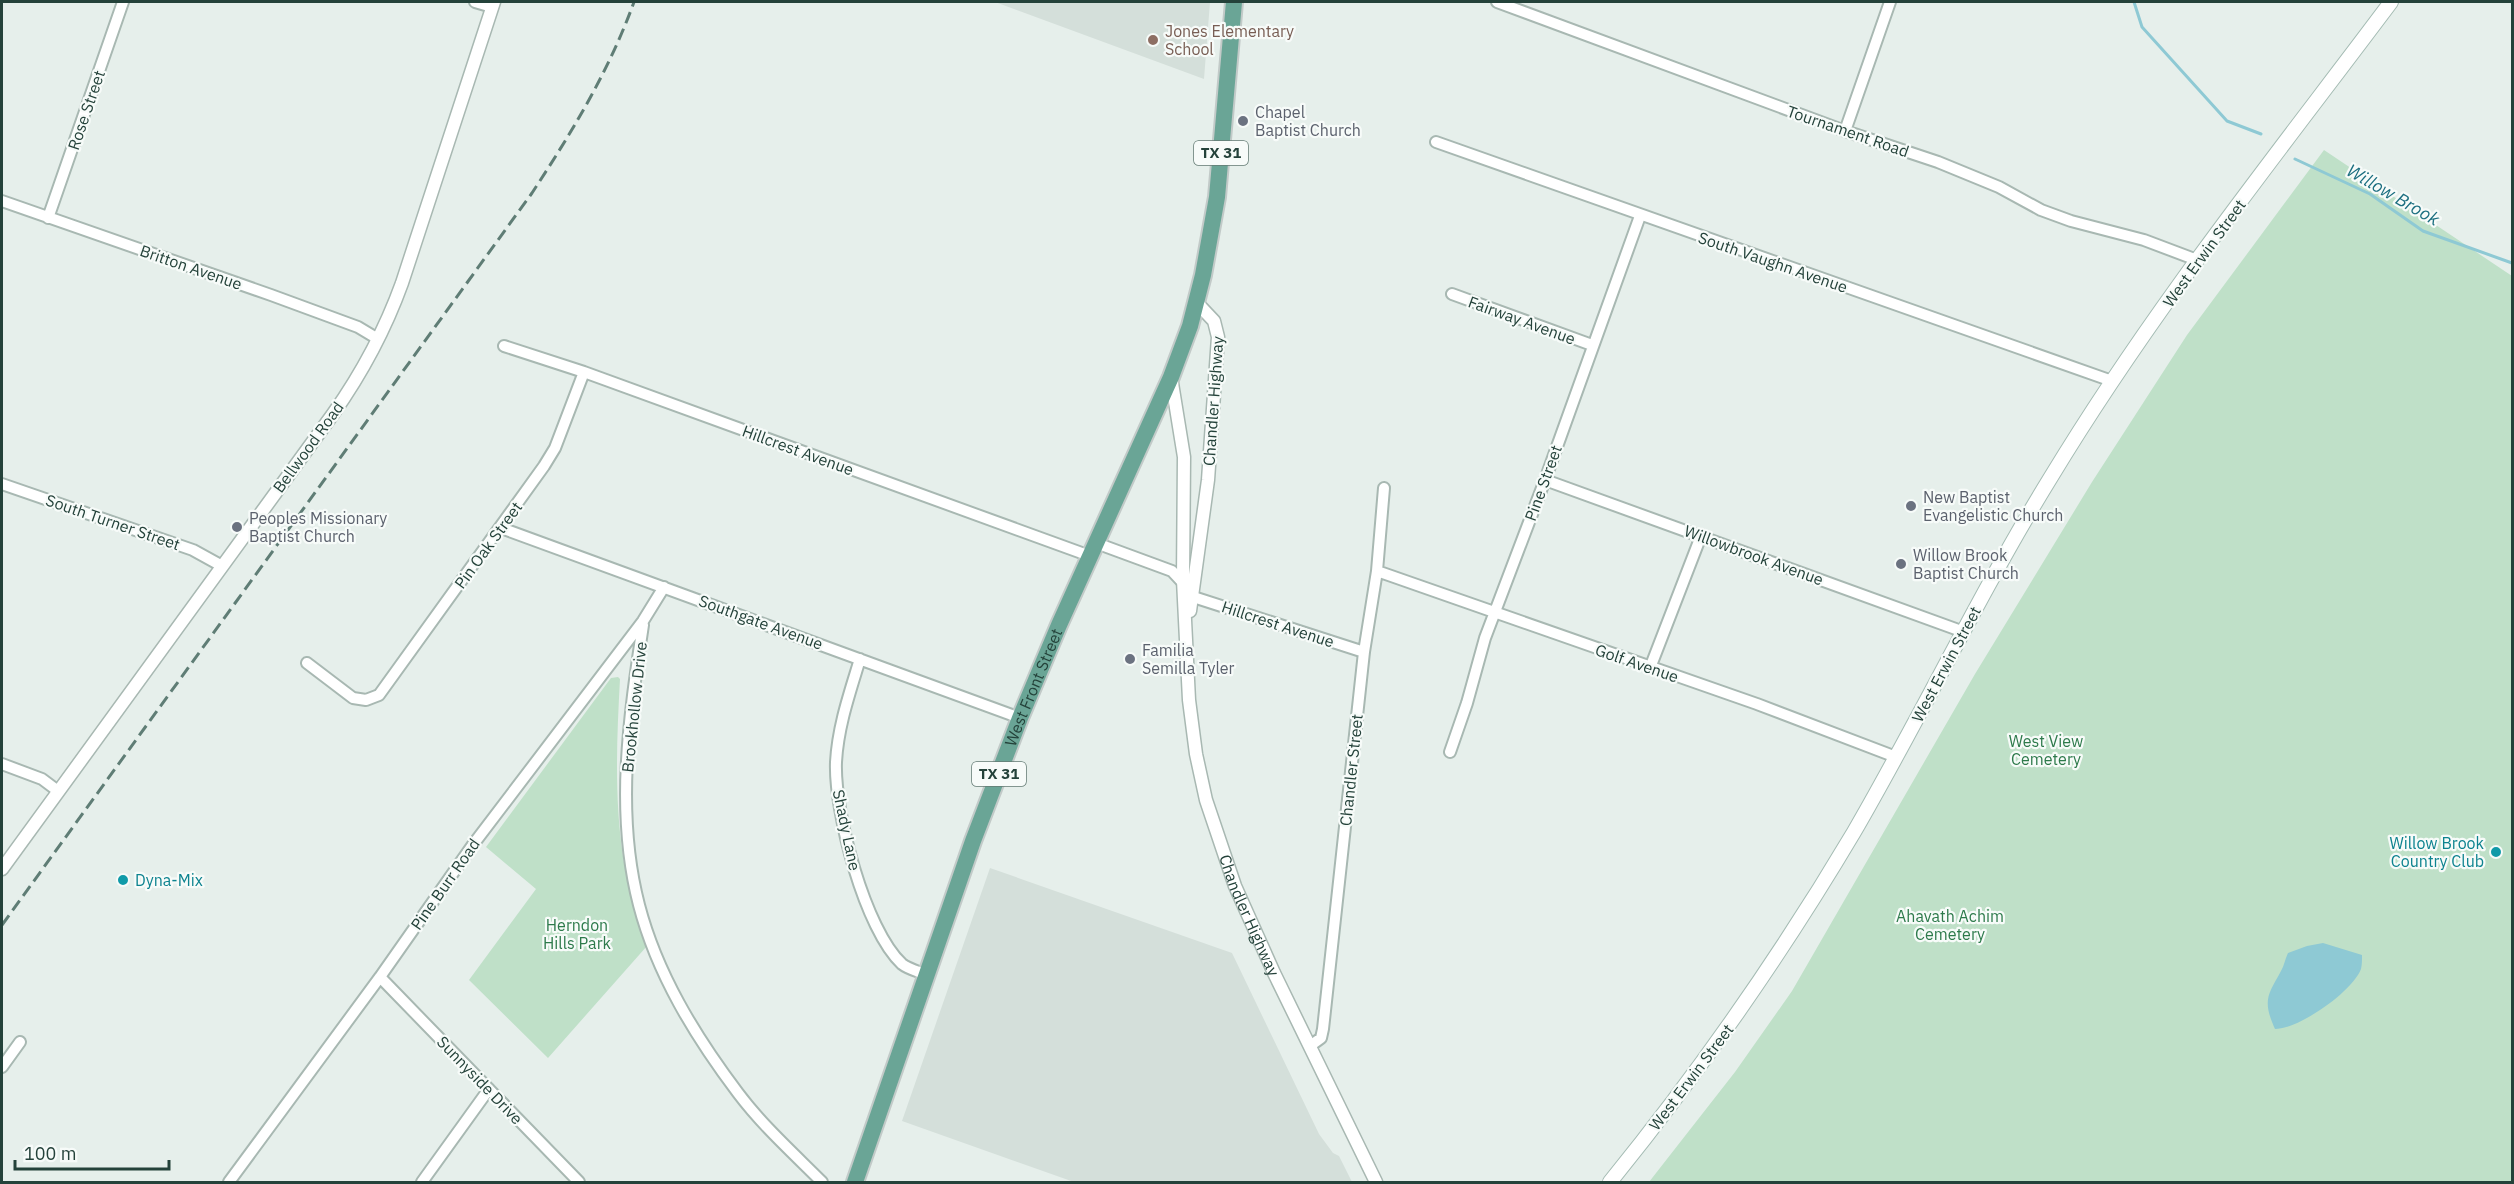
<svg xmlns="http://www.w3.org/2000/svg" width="2514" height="1184" font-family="'IBM Plex Sans',sans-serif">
	<rect width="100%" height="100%" fill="#e6efeb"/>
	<path fill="#d4dfda" d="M 995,2 L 1210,2 L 1204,79 Z
		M 990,868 L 1232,953 L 1319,1134 L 1333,1153 L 1339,1156 L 1352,1182 L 1074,1182 L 902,1121 Z"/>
	<path fill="#bfe0c8" d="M 2324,150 L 2512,276 L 2512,1182 L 1649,1182 L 1735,1072 L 1792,991 L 1975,674 L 2092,482 L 2187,335 Z
		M 618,677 L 620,679 C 615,771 612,858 647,946 L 548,1058 L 469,980 L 536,889 L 486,847 L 608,682 L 611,678 Z"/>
	<path fill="#8ec9d4" d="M 2323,943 L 2362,955 C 2362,960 2362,965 2361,969 C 2352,992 2299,1029 2275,1029 C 2262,1000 2268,995 2281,971 C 2284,966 2285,959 2288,953 L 2307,946 Z"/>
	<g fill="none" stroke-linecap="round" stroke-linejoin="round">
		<path stroke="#8ec9d4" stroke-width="3" d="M 2134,2 L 2142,27 L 2227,121 L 2261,134
			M 2295,159 L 2370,194 L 2423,231 L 2512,263"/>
		<defs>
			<path id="minor" d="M 475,2 L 492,7
				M 1497,2 L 1845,131 L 1938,162 L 1999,187 L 2041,210 L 2071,221 L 2144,240 L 2197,260
				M 1845,131 L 1890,2
				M 1436,142 L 2112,381
				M 2,201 L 271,295 L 358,327 L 378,339
				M 48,218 L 123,2
				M 1452,294 L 1592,345
				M 504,346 L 584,372 L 1090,556
				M 1545,480 L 1964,632
				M 2,484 L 193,550 L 222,566
				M 501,528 L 1020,718
				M 1096,543 L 1172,571 L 1186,586
				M 1377,571 L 1757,704 L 1896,757
				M 1184,594 L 1364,652
				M 643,625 C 629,717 615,813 639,905 C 657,974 695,1036 738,1093 C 762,1125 793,1153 822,1182
				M 860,659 C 850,692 838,726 836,762 C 834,812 865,930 902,964 C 908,969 920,972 927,975
				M 307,663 L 353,698 L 366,700 L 379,695 L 544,466 L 555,448 L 584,372
				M 1650,668 L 1701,536
				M 1450,752 L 1467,703 L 1485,638 L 1545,480 L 1640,216
				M 2,764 L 42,779 L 58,791
				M 380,977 L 579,1182
				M 1310,1046 L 1321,1038 L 1323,1029 L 1364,652 L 1377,571 L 1384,488
				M 2,1067 L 20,1042
				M 229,1182 L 380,977 L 472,846 L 643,621 L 664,587
				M 422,1182 L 489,1089"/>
			<g id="tertiary">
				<path id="s1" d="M 1171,377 L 1184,457 L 1183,580 L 1189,700 L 1196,754 L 1206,800 L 1235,886 L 1274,973 L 1376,1182"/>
				<path d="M 1190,611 L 1208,480 L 1218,337 L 1214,321 L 1197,303"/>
				<path d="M 2,869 L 333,414 C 362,373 385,330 402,283 L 494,2"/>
			</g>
			<path id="secondary" d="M 1610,1182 C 1700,1071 1781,955 1854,832 C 1922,715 1980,592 2051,477 C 2152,310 2274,158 2391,2"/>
			<g id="primary">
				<path id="s2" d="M 855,1182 L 973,841 L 1020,718 L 1059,625 L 1171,377 L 1190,326 L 1203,275 L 1217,197 L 1234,2"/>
			</g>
		</defs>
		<use href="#minor" stroke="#a8b8b2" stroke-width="14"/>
		<use href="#tertiary" stroke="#a8b8b2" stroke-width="15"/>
		<use href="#secondary" stroke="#a4bbb3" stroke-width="16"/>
		<use href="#primary" stroke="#c2cac8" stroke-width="20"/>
		<use href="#minor" stroke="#fff" stroke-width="10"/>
		<use href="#tertiary" stroke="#fff" stroke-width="12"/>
		<use href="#secondary" stroke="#fff" stroke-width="14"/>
		<use href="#primary" stroke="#6aa596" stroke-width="16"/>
		<path stroke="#5f7d75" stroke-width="3" stroke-dasharray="12 6" stroke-linecap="butt" d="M 2,925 L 532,193 C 572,132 609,71 634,2"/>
	</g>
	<circle fill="#8d6e63" stroke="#f7fbf9" stroke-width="2" cx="1153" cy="40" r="6"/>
	<g fill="#6b7280" stroke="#f7fbf9" stroke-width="2">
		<circle cx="1243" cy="121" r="6"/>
		<circle cx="1911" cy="506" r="6"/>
		<circle cx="237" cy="527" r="6"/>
		<circle cx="1901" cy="564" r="6"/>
		<circle cx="1130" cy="659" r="6"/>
	</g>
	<g fill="#0f9aa8" stroke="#f7fbf9" stroke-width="2">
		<circle cx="2496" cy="852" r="6"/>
		<circle cx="123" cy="880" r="6"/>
	</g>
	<g text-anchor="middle" stroke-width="4.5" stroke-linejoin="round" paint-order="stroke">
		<g fill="#f7fbf9" stroke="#637a73" stroke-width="1.5">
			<rect x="1194" y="141" width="54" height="24" rx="4.5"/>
			<rect x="972" y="762" width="54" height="24" rx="4.5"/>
		</g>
		<g font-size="15" font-weight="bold" fill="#24423a">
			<text x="1221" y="158">TX 31</text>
			<text x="999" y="779">TX 31</text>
		</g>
		<g font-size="16" fill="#785e54" stroke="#f7fbf9" text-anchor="start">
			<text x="1165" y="37">Jones Elementary<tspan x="1165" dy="18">School</tspan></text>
		</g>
		<g font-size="16" fill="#24423a" stroke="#f7fbf9">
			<text transform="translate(86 110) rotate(-71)" y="6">Rose Street</text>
			<text transform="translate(1848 131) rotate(19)" y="6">Tournament Road</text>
			<text transform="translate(2204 253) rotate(-54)" y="6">West Erwin Street</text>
			<text transform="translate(1773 262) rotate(19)" y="6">South Vaughn Avenue</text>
			<text transform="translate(191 267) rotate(19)" y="6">Britton Avenue</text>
			<text transform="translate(1522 320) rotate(20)" y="6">Fairway Avenue</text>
			<text transform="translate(1213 401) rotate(-86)" y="6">Chandler Highway</text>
			<text transform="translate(308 447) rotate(-54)" y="6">Bellwood Road</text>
			<text transform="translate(798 450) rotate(20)" y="6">Hillcrest Avenue</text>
			<text transform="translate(1543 483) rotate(-70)" y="6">Pine Street</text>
			<text transform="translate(113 522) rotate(19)" y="6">South Turner Street</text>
			<text transform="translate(488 545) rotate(-54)" y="6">Pin Oak Street</text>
			<text transform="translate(1754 555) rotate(20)" y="6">Willowbrook Avenue</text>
			<text transform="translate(761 622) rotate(20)" y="6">Southgate Avenue</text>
			<text transform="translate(1278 624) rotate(18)" y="6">Hillcrest Avenue</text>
			<text transform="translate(1637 663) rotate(19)" y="6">Golf Avenue</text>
			<text transform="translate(1946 664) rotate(-62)" y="6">West Erwin Street</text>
			<text dy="6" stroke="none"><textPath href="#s2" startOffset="526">West Front Street</textPath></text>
			<text transform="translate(634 707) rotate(-84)" y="6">Brookhollow Drive</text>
			<text transform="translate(1351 770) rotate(-84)" y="6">Chandler Street</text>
			<text transform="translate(847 830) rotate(78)" y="6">Shady Lane</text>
			<text transform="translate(445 884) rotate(-55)" y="6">Pine Burr Road</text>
			<text dy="6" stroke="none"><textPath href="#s1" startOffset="549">Chandler Highway</textPath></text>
			<text transform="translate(1691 1077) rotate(-53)" y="6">West Erwin Street</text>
			<text transform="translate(480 1080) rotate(46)" y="6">Sunnyside Drive</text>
		</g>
		<g font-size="16" fill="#5b616d" stroke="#f7fbf9" text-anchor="start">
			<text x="1255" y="118">Chapel<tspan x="1255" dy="18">Baptist Church</tspan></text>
			<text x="1923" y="503">New Baptist<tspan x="1923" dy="18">Evangelistic Church</tspan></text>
			<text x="249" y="524">Peoples Missionary<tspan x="249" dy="18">Baptist Church</tspan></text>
			<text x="1913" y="561">Willow Brook<tspan x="1913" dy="18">Baptist Church</tspan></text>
			<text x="1142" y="656">Familia<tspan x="1142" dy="18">Semilla Tyler</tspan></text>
		</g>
		<g font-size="16" fill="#2d7a4b" stroke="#f7fbf9">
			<text x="2046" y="747">West View<tspan x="2046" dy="18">Cemetery</tspan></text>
			<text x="1950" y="922">Ahavath Achim<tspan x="1950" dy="18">Cemetery</tspan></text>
			<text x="577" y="931">Herndon<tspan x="577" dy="18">Hills Park</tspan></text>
		</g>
		<g font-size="16" fill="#0d838f" stroke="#f7fbf9" text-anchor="end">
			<text x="2484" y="849">Willow Brook<tspan x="2484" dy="18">Country Club</tspan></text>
			<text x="135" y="886" text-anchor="start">Dyna-Mix</text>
		</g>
		<g font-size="18" font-style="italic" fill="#1c6f80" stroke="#f7fbf9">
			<text transform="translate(2393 195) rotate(30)" y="6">Willow Brook</text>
		</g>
	</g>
	<rect width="2514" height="1184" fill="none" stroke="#24423a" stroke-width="6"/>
	<path d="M15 1160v9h154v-9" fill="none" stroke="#24423a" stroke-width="3"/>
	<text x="24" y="1160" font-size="18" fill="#24423a" stroke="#f7fbf9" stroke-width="4.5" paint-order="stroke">100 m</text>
</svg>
